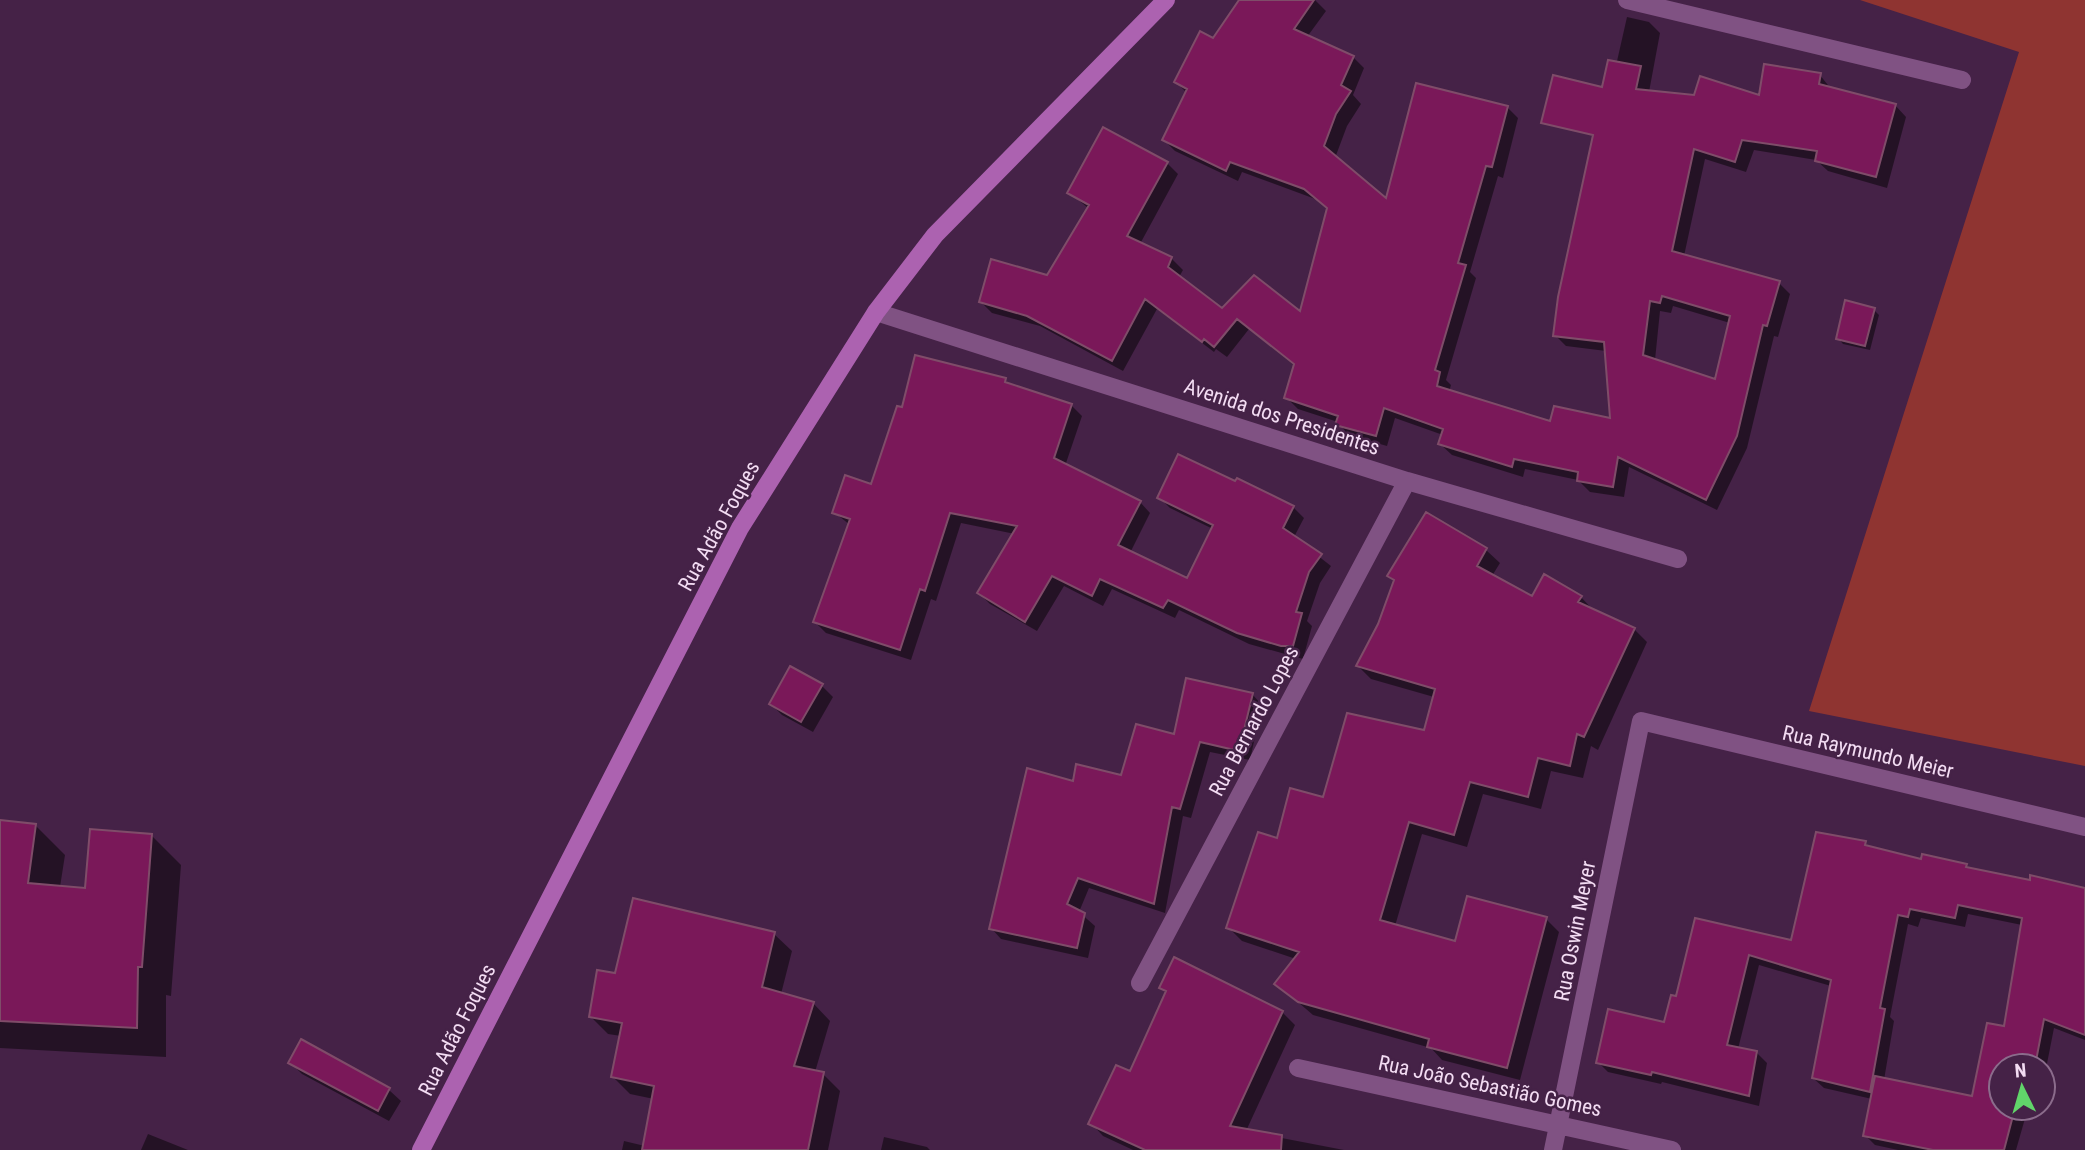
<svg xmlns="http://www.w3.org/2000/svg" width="2085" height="1150" font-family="'Roboto Condensed',sans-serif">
	<rect width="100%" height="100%" fill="#452247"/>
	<path fill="#8f3431" d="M 1860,0 L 2085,0 L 2085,766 L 1809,711 L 2019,52 Z"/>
	<path fill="#0007" fill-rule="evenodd" d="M 1241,0 L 1315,0 L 1326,11 L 1307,37 L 1353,57 L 1364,68 L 1353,95 L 1361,104 L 1347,126 L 1335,158 L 1387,202 L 1507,107 L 1518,118 L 1503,178 L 1498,176 L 1470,272 L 1476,278 L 1446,380 L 1451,385 L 1449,392 L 1552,423 L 1612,420 L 1606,351 L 1566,346 L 1555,335 L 1627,17 L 1649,22 L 1660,33 L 1649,92 L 1695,97 L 1761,97 L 1820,75 L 1831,89 L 1895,105 L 1906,117 L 1887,188 L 1828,171 L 1816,160 L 1754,150 L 1746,172 L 1705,159 L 1684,256 L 1779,283 L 1790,294 L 1778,337 L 1774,336 L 1747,448 L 1717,510 L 1629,467 L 1624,497 L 1590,492 L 1578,480 L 1525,469 L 1523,477 L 1452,455 L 1440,444 L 1443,435 L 1395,418 L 1387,446 L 1348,435 L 1338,422 L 1298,409 L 1286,397 L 1295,366 L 1249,329 L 1227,357 L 1216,349 L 1214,352 L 1157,309 L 1123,371 L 1040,326 L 992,313 L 981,302 L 1048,277 L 1088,208 L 1070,193 L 1167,163 L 1178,174 L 1140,244 L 1171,258 L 1183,270 L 1179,277 L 1226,313 L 1301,314 L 1329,209 L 1318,200 L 1242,172 L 1238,181 L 1175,151 L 1164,140 L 1187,93 L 1176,82 L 1213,40 ZM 1673,306 L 1730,323 L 1716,381 L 1655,360 L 1660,311 L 1671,313 Z
		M 1874,310 L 1879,315 L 1870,350 L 1843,344 L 1838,338 Z
		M 1005,380 L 1010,385 L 1071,405 L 1082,416 L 1065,466 L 1140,502 L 1150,513 L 1130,553 L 1188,580 L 1213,529 L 1170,508 L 1159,497 L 1293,507 L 1304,518 L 1294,537 L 1331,566 L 1320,583 L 1307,621 L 1312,626 L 1303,659 L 1249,644 L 1179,610 L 1175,618 L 1112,589 L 1103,606 L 1064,586 L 1037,631 L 990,604 L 979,593 L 1015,534 L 961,523 L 936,601 L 931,599 L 911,660 L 826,633 L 815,622 L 850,525 L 834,512 L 872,486 L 903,410 Z
		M 1427,514 L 1486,550 L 1500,563 L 1492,576 L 1533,598 L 1581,597 L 1594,611 L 1634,629 L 1647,642 L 1598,750 L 1591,746 L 1583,778 L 1551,771 L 1541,809 L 1483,794 L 1467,847 L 1422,834 L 1395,926 L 1456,943 L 1546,919 L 1559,932 L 1520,1080 L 1442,1060 L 1431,1048 L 1313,1015 L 1277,984 L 1296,959 L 1242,941 L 1228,927 L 1279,840 L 1324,799 L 1426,733 L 1434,697 L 1371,679 L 1358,666 L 1380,624 L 1395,582 L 1389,576 Z
		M 822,686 L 833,697 L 813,732 L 782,715 L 771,704 Z
		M 1252,694 L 1262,705 L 1250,760 L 1210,752 L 1191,818 L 1183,816 L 1165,913 L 1089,888 L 1079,912 L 1095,926 L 1088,958 L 1001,939 L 991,928 L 1074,783 L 1123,777 L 1175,737 Z
		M 0,822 L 35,825 L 65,855 L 60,887 L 87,890 L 152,836 L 181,865 L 171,996 L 166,995 L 166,1057 L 0,1048 Z
		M 1865,843 L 1870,848 L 1922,861 L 1966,865 L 1970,869 L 2085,890 L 2085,1040 L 2054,1028 L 2043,1084 L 2043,1066 L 2001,1066 L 2001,1108 L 2028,1108 L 2016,1150 L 1898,1150 L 1875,1145 L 1865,1135 L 1872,1099 L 1824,1088 L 1813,1078 L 1831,986 L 1759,965 L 1738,1049 L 1756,1052 L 1767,1063 L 1759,1106 L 1662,1082 L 1661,1084 L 1608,1072 L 1598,1062 L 1665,1024 L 1677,998 L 1696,920 L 1793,942 ZM 1968,914 L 2022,925 L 2005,1028 L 1973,1098 L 1884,1080 L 1894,1021 L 1890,1017 L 1908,924 L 1918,927 L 1921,918 L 1965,927 Z
		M 774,934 L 792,951 L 781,994 L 813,1003 L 830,1021 L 815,1072 L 823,1074 L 840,1091 L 828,1150 L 622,1150 L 624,1141 L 645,1146 L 654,1099 L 630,1094 L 613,1077 L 621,1036 L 608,1034 L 591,1017 L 616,976 Z
		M 1161,987 L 1282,1012 L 1295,1025 L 1246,1131 L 1344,1150 L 1133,1150 L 1103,1136 L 1091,1123 L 1131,1074 L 1167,994 Z
		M 302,1042 L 389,1090 L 401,1101 L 389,1121 L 302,1074 L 291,1063 Z
		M 148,1134 L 188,1150 L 141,1150 Z
		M 884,1137 L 927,1147 L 930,1150 L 881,1150 Z"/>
	<path fill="#7a1859" stroke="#7f4c69" stroke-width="2" fill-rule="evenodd" d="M 1239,0 L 1314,0 L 1294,29 L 1354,56 L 1341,85 L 1351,91 L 1336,114 L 1324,146 L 1386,198 L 1416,83 L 1508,106 L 1492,167 L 1486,166 L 1458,263 L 1466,265 L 1435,370 L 1440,372 L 1437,386 L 1550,421 L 1554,406 L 1610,418 L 1604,342 L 1553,336 L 1558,297 L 1593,135 L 1541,123 L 1553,75 L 1602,87 L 1608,60 L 1641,66 L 1636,89 L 1694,95 L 1700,76 L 1759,95 L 1764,64 L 1821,73 L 1819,84 L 1896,104 L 1876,177 L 1815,161 L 1817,151 L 1742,140 L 1735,162 L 1694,149 L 1672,251 L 1780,281 L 1767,326 L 1763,325 L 1737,436 L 1706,500 L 1618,457 L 1613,487 L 1577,481 L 1578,472 L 1514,459 L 1512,467 L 1438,444 L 1443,429 L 1384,408 L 1376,436 L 1335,425 L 1338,416 L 1284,398 L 1294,364 L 1237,319 L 1214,347 L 1204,339 L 1202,342 L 1145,299 L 1112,361 L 1027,316 L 979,302 L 991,259 L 1047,275 L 1089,205 L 1067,193 L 1103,127 L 1168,162 L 1127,236 L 1172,257 L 1168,267 L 1222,308 L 1254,275 L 1300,311 L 1327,208 L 1304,189 L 1230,162 L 1226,171 L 1162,140 L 1187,89 L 1174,82 L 1200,31 L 1213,38 ZM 1662,296 L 1730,316 L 1715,379 L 1643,355 L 1650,301 L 1660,303 Z
		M 1845,300 L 1875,308 L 1865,346 L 1836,339 Z
		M 915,355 L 1006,378 L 1005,382 L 1072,404 L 1054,458 L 1141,501 L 1118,545 L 1187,578 L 1213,525 L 1157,498 L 1178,454 L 1235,481 L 1237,478 L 1294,506 L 1283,528 L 1322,554 L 1309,572 L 1296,612 L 1302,613 L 1293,646 L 1281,646 L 1237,633 L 1168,600 L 1163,608 L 1100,579 L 1092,596 L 1052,576 L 1025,622 L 977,593 L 1017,526 L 950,513 L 925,591 L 920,589 L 900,650 L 813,622 L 850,519 L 832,513 L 845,475 L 871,484 L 897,406 L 902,407 Z
		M 1426,512 L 1487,548 L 1477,566 L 1532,596 L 1544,574 L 1582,596 L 1578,602 L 1635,628 L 1584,737 L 1577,734 L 1570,766 L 1538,758 L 1528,797 L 1470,782 L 1454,835 L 1409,822 L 1380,920 L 1455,941 L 1467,896 L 1547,917 L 1507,1068 L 1427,1047 L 1429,1039 L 1298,1002 L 1274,984 L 1299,952 L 1226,928 L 1258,832 L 1277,838 L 1290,788 L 1323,797 L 1347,713 L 1424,730 L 1435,689 L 1356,666 L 1378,624 L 1394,580 L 1387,576 Z
		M 790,666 L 823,684 L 801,722 L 769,704 Z
		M 1186,678 L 1253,693 L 1239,751 L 1200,742 L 1180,809 L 1172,807 L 1154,904 L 1078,878 L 1067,904 L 1085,913 L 1077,948 L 989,929 L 1027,768 L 1073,781 L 1076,764 L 1121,775 L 1136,724 L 1174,734 Z
		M 0,820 L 36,824 L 28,883 L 85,888 L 90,829 L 152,834 L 142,967 L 138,967 L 137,1028 L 0,1021 Z
		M 1816,832 L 1866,841 L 1865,845 L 1921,859 L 1922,854 L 1967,864 L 1966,867 L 2030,880 L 2030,875 L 2085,888 L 2085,1035 L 2044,1019 L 2035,1066 L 2001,1066 L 2001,1108 L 2015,1108 L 2004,1150 L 1933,1150 L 1863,1136 L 1875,1076 L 1972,1096 L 1987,1023 L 2004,1026 L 2022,918 L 1958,905 L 1955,918 L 1910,909 L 1908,917 L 1898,915 L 1880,1008 L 1885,1009 L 1870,1092 L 1812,1078 L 1831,980 L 1749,955 L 1727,1045 L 1757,1051 L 1749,1096 L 1652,1072 L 1651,1075 L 1596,1063 L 1608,1009 L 1664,1022 L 1671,995 L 1676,996 L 1695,918 L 1791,940 Z
		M 633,898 L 775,932 L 762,987 L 814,1002 L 794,1066 L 824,1072 L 808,1150 L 642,1150 L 654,1086 L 611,1077 L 622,1023 L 589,1017 L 597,970 L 615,973 Z
		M 1174,957 L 1283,1011 L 1230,1126 L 1282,1135 L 1281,1150 L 1145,1150 L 1088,1124 L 1116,1065 L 1130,1071 L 1166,991 L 1159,988 Z
		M 301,1039 L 390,1088 L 378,1111 L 288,1063 Z"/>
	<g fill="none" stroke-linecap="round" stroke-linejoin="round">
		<path stroke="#805283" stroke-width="18" d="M 1627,0 L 1962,80
			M 876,312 L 1407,481 L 1678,559
			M 1140,983 L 1407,481
			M 1298,1068 L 1672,1150
			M 1553,1150 L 1641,721 L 2085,827"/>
		<path stroke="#ac62b0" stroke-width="18" d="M 421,1150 L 740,528 L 876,312 L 935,235 L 1166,0"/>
	</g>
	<g text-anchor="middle" stroke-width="5" stroke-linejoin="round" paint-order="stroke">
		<g font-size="21" fill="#f3dcf3" stroke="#452247">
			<text transform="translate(1282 417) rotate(18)" y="7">Avenida dos Presidentes</text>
			<text transform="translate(719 526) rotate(-61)" y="7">Rua Adão Foques</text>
			<text transform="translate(1254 721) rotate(-62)" y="7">Rua Bernardo Lopes</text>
			<text transform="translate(1868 752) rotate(13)" y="7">Rua Raymundo Meier</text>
			<text transform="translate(1575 931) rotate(-79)" y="7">Rua Oswin Meyer</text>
			<text transform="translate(457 1030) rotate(-63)" y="7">Rua Adão Foques</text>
			<text transform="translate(1490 1086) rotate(12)" y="7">Rua João Sebastião Gomes</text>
		</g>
	</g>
	<g transform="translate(2022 1087) rotate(355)"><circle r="33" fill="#452247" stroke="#8b6c8c" stroke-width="2"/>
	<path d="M0-5L12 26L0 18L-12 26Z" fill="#61d46a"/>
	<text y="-10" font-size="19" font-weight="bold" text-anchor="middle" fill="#f3dcf3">N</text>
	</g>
</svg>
